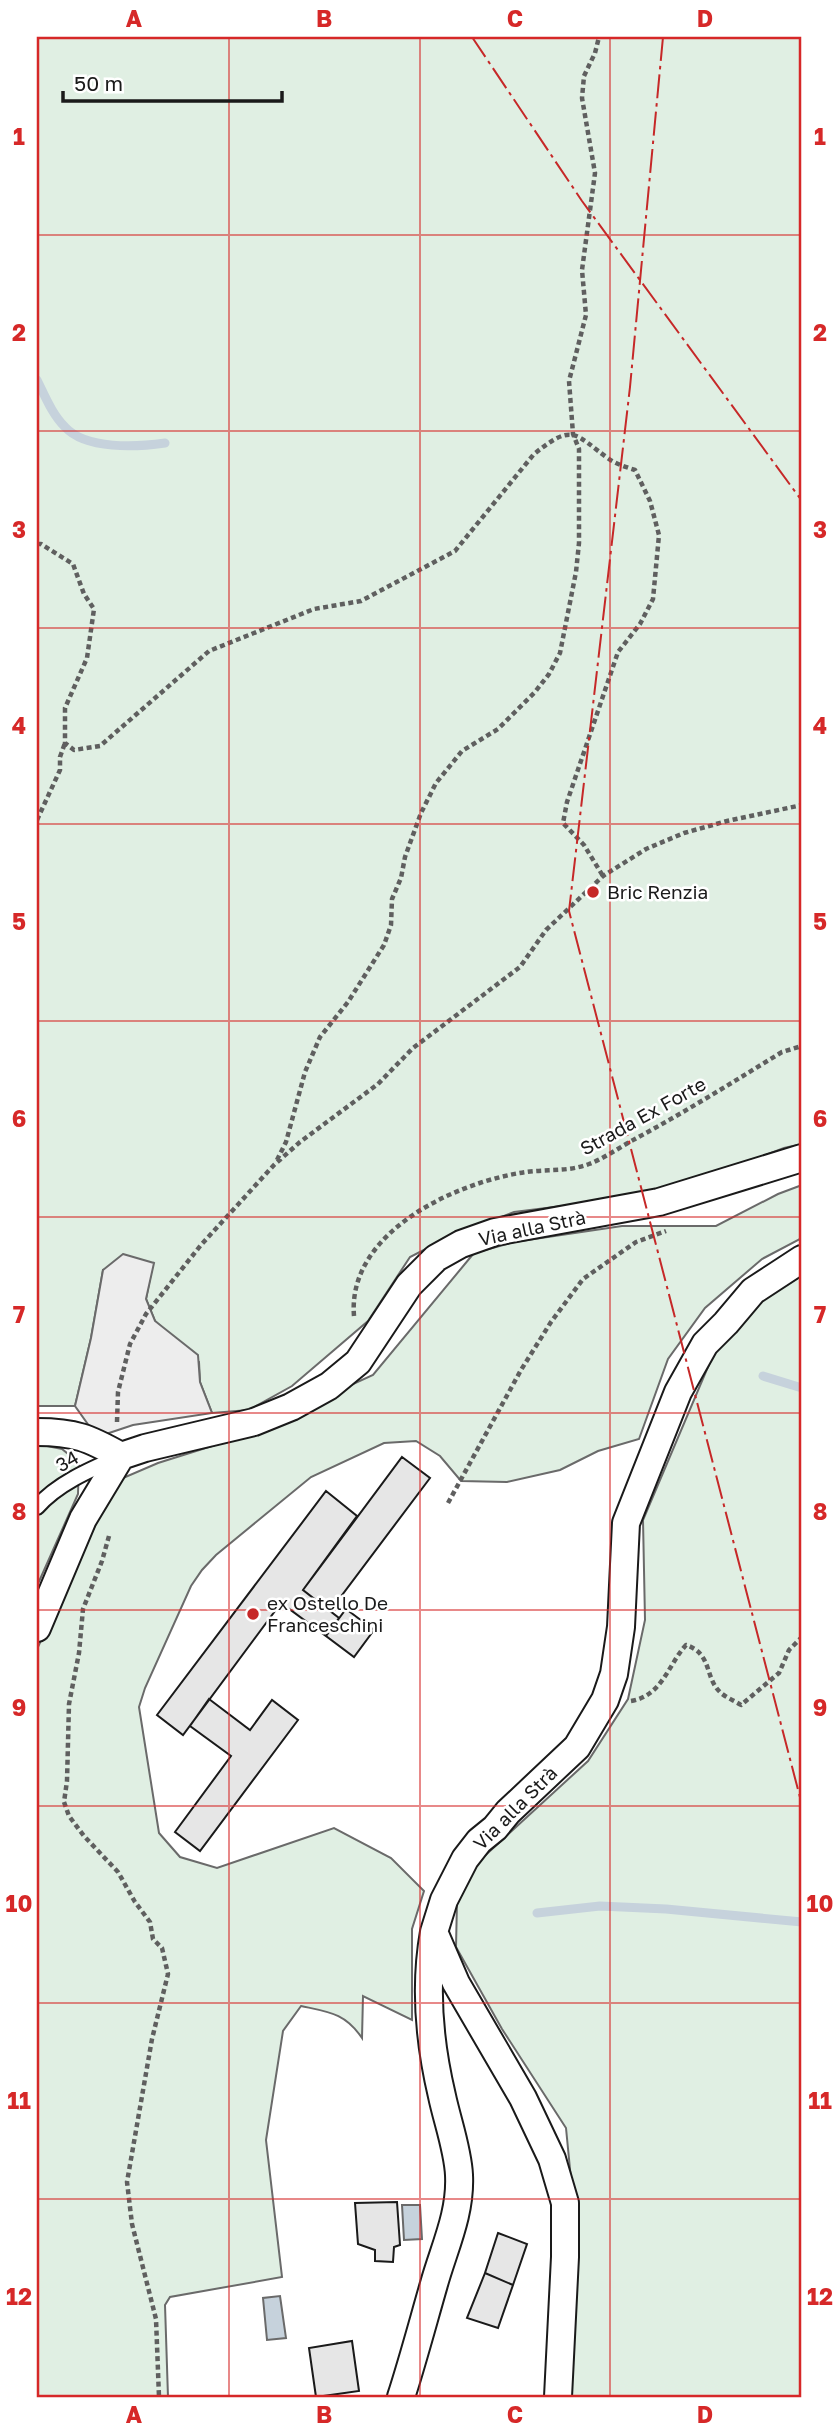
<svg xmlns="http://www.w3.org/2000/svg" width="839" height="2434" font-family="'Golos Text',sans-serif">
	<rect width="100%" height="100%" fill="#fff"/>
	<path fill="#e0efe3" stroke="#6a6a6a" stroke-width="2" d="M 37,37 L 802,37 L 802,1144 L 784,1148 L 693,1182 L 619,1199 L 514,1212 L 445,1239 L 410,1257 L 368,1321 L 292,1386 L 249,1410 L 212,1413 L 200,1382 L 199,1362 L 155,1321 L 146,1299 L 153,1263 L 103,1270 L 91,1338 L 75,1406 L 37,1406 Z
		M 802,1185 L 802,1238 L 762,1259 L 705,1308 L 668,1359 L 639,1439 L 598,1451 L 560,1470 L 507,1482 L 461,1481 L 440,1456 L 416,1441 L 384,1443 L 311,1477 L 216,1555 L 202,1570 L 191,1586 L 145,1688 L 139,1707 L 159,1833 L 180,1857 L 217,1868 L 334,1828 L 391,1858 L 424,1891 L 412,1929 L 412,2020 L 363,1996 L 362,2038 C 345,2013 329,2012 301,2006 L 283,2031 L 266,2140 L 282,2277 L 170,2297 L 165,2305 L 168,2397 L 37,2397 L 37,1649 L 116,1481 L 158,1463 L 231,1440 L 373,1375 L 474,1253 L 514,1242 L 622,1226 L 716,1226 L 778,1194 Z
		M 802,1276 L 802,2397 L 571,2397 L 577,2241 L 566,2128 L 502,2029 L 456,1947 L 457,1901 L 478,1862 L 588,1761 L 628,1699 L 645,1620 L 643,1520 L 713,1355 L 768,1295 Z
		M 37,1444 L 62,1449 L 79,1463 L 78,1494 L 37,1586 Z"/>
	<path fill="#ededed" stroke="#6a6a6a" stroke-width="2" d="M 123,1254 L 154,1263 L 146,1299 L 155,1321 L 198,1355 L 200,1382 L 212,1413 L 133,1425 L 97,1437 L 75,1406 L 91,1338 L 103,1270 Z"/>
	<path fill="#c6d2dc" stroke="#6a6a6a" stroke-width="2" d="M 402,2205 L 420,2205 L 422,2239 L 404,2240 Z
		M 280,2296 L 286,2338 L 267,2340 L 263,2298 Z"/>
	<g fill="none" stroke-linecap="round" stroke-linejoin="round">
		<path stroke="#c6d2dc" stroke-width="9" d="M 37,380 C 45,396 52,414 65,427 C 86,450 137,447 165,443
			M 763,1376 L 802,1388
			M 537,1913 L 600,1906 L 666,1909 L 802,1922"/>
	</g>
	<path fill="#e6e6e6" stroke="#1a1a1a" stroke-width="2" d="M 402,1457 L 430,1478 L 330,1611 L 303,1590 Z
		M 326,1491 L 357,1516 L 303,1590 L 339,1618 L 326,1636 L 281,1603 L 183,1735 L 157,1715 Z
		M 346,1609 L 374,1630 L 354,1657 L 326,1636 Z
		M 209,1699 L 250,1730 L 272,1700 L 298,1720 L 200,1851 L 175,1832 L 231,1756 L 190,1726 Z
		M 397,2202 L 400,2245 L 394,2247 L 393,2262 L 375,2261 L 375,2250 L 358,2244 L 355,2203 Z
		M 498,2233 L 527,2244 L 513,2285 L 485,2273 Z
		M 485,2273 L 513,2285 L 498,2328 L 467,2318 Z
		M 352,2341 L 359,2391 L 316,2397 L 309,2348 Z"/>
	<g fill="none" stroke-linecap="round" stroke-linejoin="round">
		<defs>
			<path id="service" d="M 37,1507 C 57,1484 89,1470 117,1458"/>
			<path id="minor" d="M 37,1432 C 75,1432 89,1438 121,1456
				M 37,1628 L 83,1519 L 121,1456 L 145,1448 L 254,1422 L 291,1407 L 329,1386 L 358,1362 L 409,1285 L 436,1258 L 461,1244 L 495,1232 L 659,1202 L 802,1158
				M 401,2397 C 413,2360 423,2322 434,2284 C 444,2248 461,2214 459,2175 C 458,2150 447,2120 442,2096 C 429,2041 424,1987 434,1932
				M 558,2397 L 565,2257 L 565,2203 L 552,2159 L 523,2098 L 456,1983 L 434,1932 L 444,1900 L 465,1859 L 479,1841 L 495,1828 L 508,1812 L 577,1747 L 605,1700 L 614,1674 L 621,1627 L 626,1523 L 678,1392 L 705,1344 L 726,1323 L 753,1291 L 802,1259"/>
		</defs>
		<use href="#service" stroke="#1a1a1a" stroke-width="18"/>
		<use href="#minor" stroke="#1a1a1a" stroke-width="30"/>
		<path stroke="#5f5f5f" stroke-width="4.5" stroke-dasharray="5 3.5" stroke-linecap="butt" d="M 37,544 L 41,544 L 73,564 L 84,594 L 94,609 L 87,658 L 65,708 L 65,743 L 74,750 L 100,746 L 209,651 L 314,609 L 361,601 L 455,551 L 534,454 C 574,422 574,434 609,459 C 616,464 626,467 635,470 L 650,501 L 659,535 L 653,599 L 640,624 L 618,652 L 567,802 L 563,823 L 584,845 L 603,876
			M 37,820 L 60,770 L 60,757 L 65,743
			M 277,1160 L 286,1142 L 305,1072 L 320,1037 L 348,1002 L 384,945 L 391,925 L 392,899 L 401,878 L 405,857 L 421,813 L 436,783 L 462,751 L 498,729 L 535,692 L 549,674 L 560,653 L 576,572 L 579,543 L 579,449 L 573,434 L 569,381 L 586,315 L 582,270 L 595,173 L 582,98 L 584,76 L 595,53 L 599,37
			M 354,1316 C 347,1232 456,1182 526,1172 C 547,1169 568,1172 589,1164 C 605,1158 620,1147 635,1139 C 685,1112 733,1082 782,1052 L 802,1046
			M 117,1422 L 118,1392 L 130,1344 L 146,1314 L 201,1245 L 274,1165 L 300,1142 L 378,1084 L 413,1048 L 520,967 L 546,930 L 603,876 L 646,849 L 684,833 L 727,821 L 802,805
			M 448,1503 L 521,1370 L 551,1322 L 583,1279 L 636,1242 L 666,1231
			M 109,1536 L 102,1561 L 83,1609 L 79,1653 L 69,1704 L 67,1781 L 64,1802 L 69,1816 L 84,1836 L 118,1872 L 135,1902 L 150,1922 L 153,1939 L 162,1948 L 168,1974 L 152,2039 L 127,2182 L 132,2224 L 156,2319 L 159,2397
			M 631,1701 C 662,1696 668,1665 686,1645 C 713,1654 704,1678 721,1693 C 727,1698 735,1701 741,1705 L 779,1673 L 789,1650 L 802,1637"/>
		<use href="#service" stroke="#fff" stroke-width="14"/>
		<use href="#minor" stroke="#fff" stroke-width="26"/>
		<path stroke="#c62828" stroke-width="2" stroke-dasharray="24 5 3.5 5" stroke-linecap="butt" d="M 472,37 L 582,201 L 802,501
			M 663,37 L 630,387 L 569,911 L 802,1805"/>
	</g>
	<path fill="none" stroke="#d62828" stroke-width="2" stroke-opacity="0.55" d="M 229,37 L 229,2397M 420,37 L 420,2397M 610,37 L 610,2397M 37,235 L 802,235M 37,431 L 802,431M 37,628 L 802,628M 37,824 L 802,824M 37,1021 L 802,1021M 37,1217 L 802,1217M 37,1413 L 802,1413M 37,1610 L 802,1610M 37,1806 L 802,1806M 37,2003 L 802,2003M 37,2199 L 802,2199"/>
	<g fill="#c62828" stroke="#fff" stroke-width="2.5">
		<circle cx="593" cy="892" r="7"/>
		<circle cx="253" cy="1614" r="7"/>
	</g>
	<g text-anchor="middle" stroke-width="5" stroke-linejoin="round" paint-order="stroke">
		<g font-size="19" fill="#1a1a1a" stroke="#fff" text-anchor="start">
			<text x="607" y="899">Bric Renzia</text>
			<text x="267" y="1610">ex Ostello De<tspan x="267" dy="22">Franceschini</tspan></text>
		</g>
		<g font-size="19" fill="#1a1a1a" stroke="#fff">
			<text transform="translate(643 1116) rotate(-29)" y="7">Strada Ex Forte</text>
			<text transform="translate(532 1228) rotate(-12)" y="7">Via alla Strà</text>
			<text transform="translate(67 1461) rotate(-30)" y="7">34</text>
			<text transform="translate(515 1808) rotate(-45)" y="7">Via alla Strà</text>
		</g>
	</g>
	<rect width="839" height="2434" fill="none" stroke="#ffffff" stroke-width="77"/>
	<path d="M63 91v10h219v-10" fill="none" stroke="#1a1a1a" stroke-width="3.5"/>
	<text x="74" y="91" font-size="21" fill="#1a1a1a" stroke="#ffffff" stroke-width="5" paint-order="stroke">50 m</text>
	<rect x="38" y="38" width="762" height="2358" fill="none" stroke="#d62828" stroke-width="2.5"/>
	<g font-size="23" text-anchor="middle" font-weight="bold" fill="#d62828">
		<text x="134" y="27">A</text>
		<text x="324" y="27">B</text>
		<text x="515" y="27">C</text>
		<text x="705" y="27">D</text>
		<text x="19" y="145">1</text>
		<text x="820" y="145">1</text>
		<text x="19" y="341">2</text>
		<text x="820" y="341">2</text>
		<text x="19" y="538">3</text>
		<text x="820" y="538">3</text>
		<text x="19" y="734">4</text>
		<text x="820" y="734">4</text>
		<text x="19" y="930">5</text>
		<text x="820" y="930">5</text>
		<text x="19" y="1127">6</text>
		<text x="820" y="1127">6</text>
		<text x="19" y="1323">7</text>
		<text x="820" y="1323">7</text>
		<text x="19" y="1520">8</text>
		<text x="820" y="1520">8</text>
		<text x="19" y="1716">9</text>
		<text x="820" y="1716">9</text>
		<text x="19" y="1912">10</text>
		<text x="820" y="1912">10</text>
		<text x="19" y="2109">11</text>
		<text x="820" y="2109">11</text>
		<text x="19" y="2305">12</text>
		<text x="820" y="2305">12</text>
		<text x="134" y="2423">A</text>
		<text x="324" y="2423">B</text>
		<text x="515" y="2423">C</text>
		<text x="705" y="2423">D</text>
	</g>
</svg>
